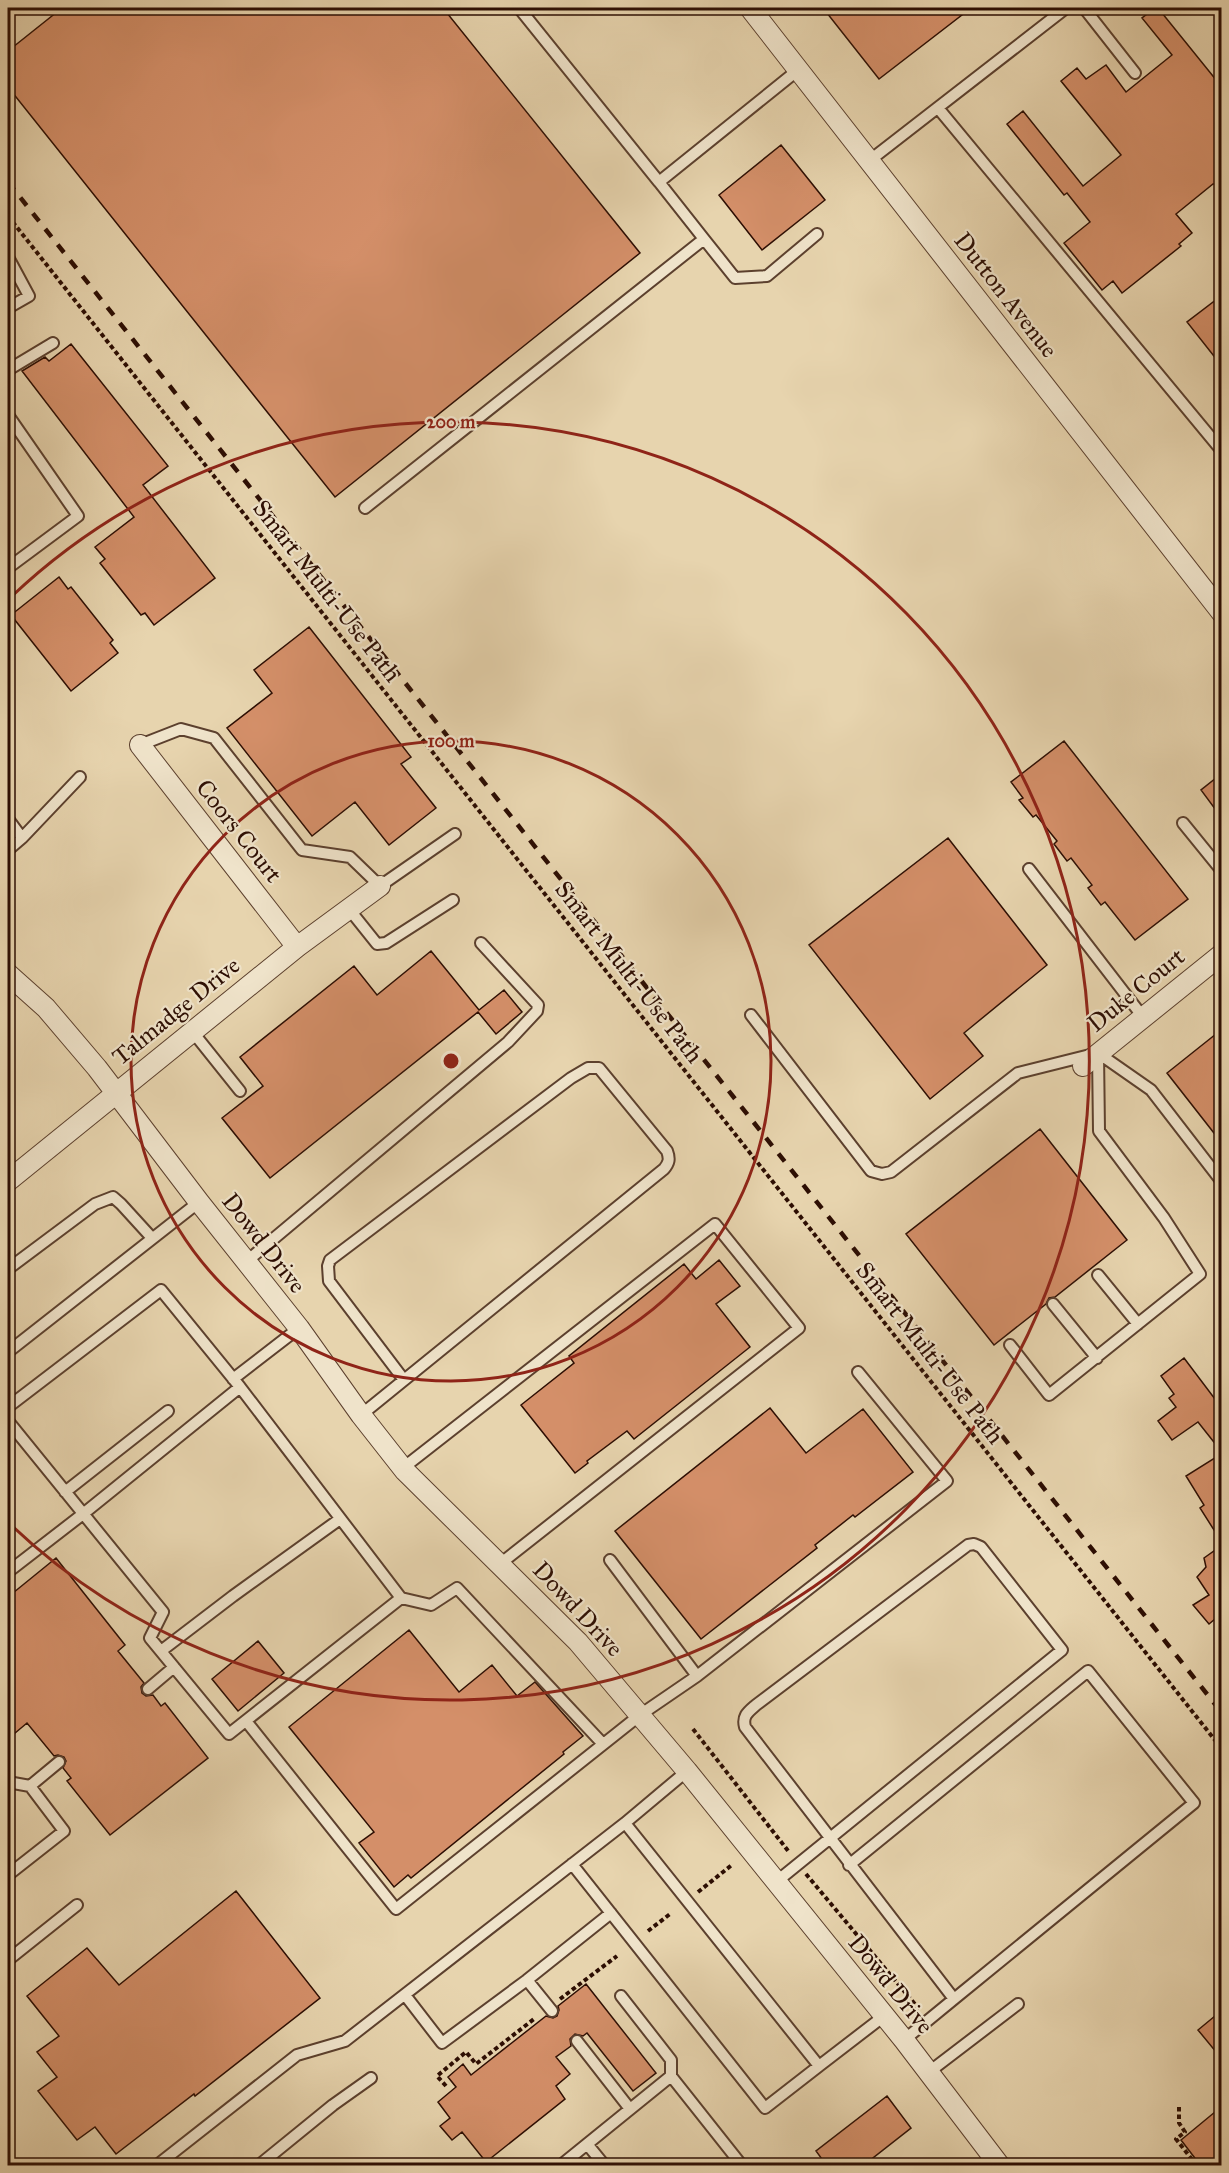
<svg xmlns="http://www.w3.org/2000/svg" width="1229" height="2173" font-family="'IM FELL Great Primer',serif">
	<rect width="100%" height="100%" fill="#e7d4ae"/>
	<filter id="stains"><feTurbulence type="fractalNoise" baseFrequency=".00333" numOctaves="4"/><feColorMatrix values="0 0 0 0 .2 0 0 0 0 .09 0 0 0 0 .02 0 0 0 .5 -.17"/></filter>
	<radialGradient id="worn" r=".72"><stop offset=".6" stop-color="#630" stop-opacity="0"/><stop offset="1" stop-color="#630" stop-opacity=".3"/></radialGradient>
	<path fill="#d48f69" stroke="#2d0e03" stroke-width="1.5" d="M 62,8 L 443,8 L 640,253 L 335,497 L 8,87 L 8,51 Z
		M 823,8 L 971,8 L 879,79 Z
		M 1155,8 L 1158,8 L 1221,86 L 1221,184 L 1213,184 L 1176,214 L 1192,233 L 1179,244 L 1181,246 L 1122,293 L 1113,281 L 1102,290 L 1064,243 L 1090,222 L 1067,193 L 1064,195 L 1007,124 L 1023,111 L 1083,186 L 1121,155 L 1061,81 L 1077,68 L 1086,79 L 1106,65 L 1126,92 L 1172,55 L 1142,18 Z
		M 781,145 L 825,200 L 762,250 L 719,195 Z
		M 1221,296 L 1221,365 L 1187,322 Z
		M 71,344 L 168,466 L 143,485 L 215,578 L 154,625 L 145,613 L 141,615 L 100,563 L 105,559 L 95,547 L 134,517 L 22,371 L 45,357 L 49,361 Z
		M 59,577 L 68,589 L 71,587 L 113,640 L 110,643 L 118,653 L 71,691 L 11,615 Z
		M 309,627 L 411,757 L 401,764 L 436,808 L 389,845 L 355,802 L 312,836 L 227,728 L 272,693 L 254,670 Z
		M 1064,741 L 1188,899 L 1135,940 L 1105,902 L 1101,905 L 1088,888 L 1092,885 L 1071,858 L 1067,861 L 1054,844 L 1057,841 L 1036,815 L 1033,817 L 1019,800 L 1023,798 L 1011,782 Z
		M 1221,774 L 1221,817 L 1201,790 Z
		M 948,838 L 1047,965 L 964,1033 L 983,1056 L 930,1099 L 809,945 Z
		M 431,951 L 479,1010 L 504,990 L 522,1012 L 496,1034 L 478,1012 L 270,1178 L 222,1118 L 263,1086 L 240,1057 L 354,966 L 377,995 Z
		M 1221,1030 L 1221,1142 L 1167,1073 Z
		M 1040,1129 L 1127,1240 L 1055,1297 L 1049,1298 L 1046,1304 L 994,1345 L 906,1234 Z
		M 719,1260 L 740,1286 L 716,1304 L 750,1347 L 634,1439 L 627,1431 L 587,1461 L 588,1463 L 575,1473 L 521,1405 L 574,1363 L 569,1356 L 684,1264 L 696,1279 Z
		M 1184,1358 L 1221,1407 L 1221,1451 L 1198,1422 L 1172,1440 L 1158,1421 L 1176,1407 L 1169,1398 L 1174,1394 L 1161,1376 Z
		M 770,1408 L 806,1453 L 863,1409 L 913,1472 L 855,1517 L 853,1515 L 815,1545 L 817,1548 L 701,1639 L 615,1531 Z
		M 1221,1454 L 1221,1541 L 1200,1508 L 1204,1505 L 1186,1476 Z
		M 1221,1546 L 1221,1614 L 1209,1624 L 1193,1605 L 1209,1595 L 1197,1577 L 1206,1567 L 1204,1558 Z
		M 56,1558 L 125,1645 L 118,1651 L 144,1683 L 141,1687 L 142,1693 L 146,1696 L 153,1695 L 161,1706 L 165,1703 L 208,1758 L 110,1835 L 67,1781 L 71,1778 L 63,1768 L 66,1761 L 64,1757 L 58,1755 L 54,1756 L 27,1723 L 8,1739 L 8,1597 Z
		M 409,1630 L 459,1692 L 492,1665 L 517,1696 L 535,1682 L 583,1736 L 563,1752 L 564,1754 L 411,1878 L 408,1875 L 394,1887 L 359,1843 L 374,1832 L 289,1727 Z
		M 258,1641 L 284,1673 L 238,1711 L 212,1679 Z
		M 236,1891 L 320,1998 L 195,2096 L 194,2094 L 116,2154 L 95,2127 L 77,2140 L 38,2091 L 57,2077 L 37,2052 L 59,2036 L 27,1996 L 87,1948 L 119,1985 Z
		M 586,1984 L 656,2073 L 633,2091 L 587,2033 L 583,2036 L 575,2034 L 570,2039 L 571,2046 L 556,2057 L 570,2074 L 556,2086 L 565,2099 L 486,2162 L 462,2132 L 452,2140 L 440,2126 L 450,2118 L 438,2102 L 456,2087 L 448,2077 L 463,2064 L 471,2075 L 546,2016 L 553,2018 L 557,2016 L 559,2010 L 558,2006 Z
		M 1221,2011 L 1221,2058 L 1198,2030 Z
		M 887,2096 L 911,2128 L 873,2158 L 879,2166 L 827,2166 L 816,2151 Z
		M 1221,2107 L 1221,2166 L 1201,2166 L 1181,2140 Z"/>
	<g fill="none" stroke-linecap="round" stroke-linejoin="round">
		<defs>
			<path id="service" d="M 519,8 L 659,182 L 798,70
				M 1084,8 L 1135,73
				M 8,9 L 10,8
				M 938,108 L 1222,451
				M 869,161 L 1066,8
				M 704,239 L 735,278 L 767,276 L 817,234
				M 8,257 L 29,296 L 8,308
				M 8,370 L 53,343
				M 8,415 L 78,516 L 8,568
				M 365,508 L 704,239 L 659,182
				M 140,745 L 181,729 L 214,738 L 302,850 L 350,857 L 380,886 L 455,834
				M 8,819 L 22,838 L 8,850
				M 1183,823 L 1222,871
				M 22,838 L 80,777
				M 1029,869 L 1143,1017
				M 349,909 L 377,944 L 386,943 L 453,900
				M 751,1015 L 871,1171 L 882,1174 L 891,1172 L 1018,1073 L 1098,1053 L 1151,1090 L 1222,1182
				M 192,1031 L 240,1091
				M 247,1261 L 508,1042 L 537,1011 L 538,1005 L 481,943
				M 8,1269 L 95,1204 L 113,1197 L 121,1204 L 152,1238
				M 1098,1275 L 1138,1324
				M 1053,1304 L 1097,1358
				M 1010,1345 L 1049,1395 L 1200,1274 L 1164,1218 L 1099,1131 L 1098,1053
				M 8,1352 L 199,1202
				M 233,1379 L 299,1328
				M 8,1407 L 161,1290 L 240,1387 L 401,1598 L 229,1734 L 150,1638 L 163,1612 L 8,1421
				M 361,1415 L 664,1169 C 669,1163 670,1159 667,1151 L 599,1068 L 588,1068 L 571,1078 L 330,1260 L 328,1266 L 329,1281 L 404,1380
				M 403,1468 L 715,1224 L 799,1328 L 500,1564
				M 65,1492 L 168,1411
				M 610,1560 L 697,1676
				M 8,1572 L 83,1514 L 240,1387
				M 401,1598 L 431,1605 L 457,1588 L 603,1744
				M 161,1651 L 233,1596 L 340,1519
				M 148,1689 L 174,1667
				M 246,1721 L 396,1909 L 640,1715 L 697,1676 L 947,1481 L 858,1372
				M 8,1782 L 30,1786 L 64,1831 L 8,1875
				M 30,1786 L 59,1762
				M 625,1823 L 819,2066 L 884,2016
				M 572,1864 L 765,2108 L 819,2066
				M 776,1882 L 1062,1650 L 981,1547 L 974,1544 L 968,1545 L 756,1705 C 748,1712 742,1716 745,1727 L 954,1999 L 1194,1803 L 1088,1671 L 849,1865
				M 8,1960 L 77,1905
				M 527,1980 L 552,2011
				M 405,1995 L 442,2043 L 527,1980 L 611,1913
				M 904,2040 L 954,1999
				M 577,2041 L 630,2109
				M 8,2054 L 8,2055
				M 929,2072 L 1018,2004
				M 671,2076 L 740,2163 L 737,2166
				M 587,2144 L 605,2166
				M 156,2166 L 297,2055 L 345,2041 L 625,1823 L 687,1771
				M 258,2166 L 333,2105 L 371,2078
				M 560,2166 L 671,2076 L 671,2060 L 621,1996"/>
			<path id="minor" d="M 750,8 L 1222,613
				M 140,745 L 297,947
				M 8,974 L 46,1008 L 97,1068 L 199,1202 L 299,1328 L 361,1415 L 405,1471 L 578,1642 L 687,1771 L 904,2040 L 1000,2166
				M 1083,1066 L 1222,954
				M 8,1181 L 297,947 L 380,886"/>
		</defs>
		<use href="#service" stroke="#5c402e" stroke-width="14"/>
		<use href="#minor" stroke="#5c402e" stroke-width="22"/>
		<path stroke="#2d0e03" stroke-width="4" stroke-dasharray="4.5 3" stroke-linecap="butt" d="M 8,216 L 1222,1749
			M 693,1729 L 789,1852
			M 806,1874 L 919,2009
			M 698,1892 L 733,1864
			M 648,1931 L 670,1914
			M 560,1999 L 617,1956
			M 446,2086 L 437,2076 L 466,2052 L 476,2064 L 534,2019
			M 1179,2107 L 1179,2123 L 1185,2132 L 1176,2139 L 1194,2162 L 1191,2164"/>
		<use href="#service" stroke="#efe3ca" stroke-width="10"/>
		<use href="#minor" stroke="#efe3ca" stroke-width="20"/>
		<path stroke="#2d0e03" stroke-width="4.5" stroke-dasharray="10 10" stroke-linecap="butt" d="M 8,182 L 1222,1713"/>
	</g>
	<g fill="none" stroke="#8f2418" stroke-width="3">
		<circle cx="451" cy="1061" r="320"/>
		<path d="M11 597A639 639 0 1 1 11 1525"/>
	</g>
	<g text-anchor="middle" stroke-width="4.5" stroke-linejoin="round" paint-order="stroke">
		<g font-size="24" fill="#2d0e03" stroke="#efe3ca">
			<text transform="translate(1006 295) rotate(52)" y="8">Dutton Avenue</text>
			<text transform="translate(327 591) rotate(52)" y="8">Smart Multi-Use Path</text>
			<text transform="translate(239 831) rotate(52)" y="8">Coors Court</text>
			<text transform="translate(629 972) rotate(52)" y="8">Smart Multi-Use Path</text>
			<text transform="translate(1136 990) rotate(-39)" y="8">Duke Court</text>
			<text transform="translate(176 1011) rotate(-39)" y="8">Talmadge Drive</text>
			<text transform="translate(264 1243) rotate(52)" y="8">Dowd Drive</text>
			<text transform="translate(930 1353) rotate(52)" y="8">Smart Multi-Use Path</text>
			<text transform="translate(578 1609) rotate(47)" y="8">Dowd Drive</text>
			<text transform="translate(891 1984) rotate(51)" y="8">Dowd Drive</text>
		</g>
	</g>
	<circle cx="451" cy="1061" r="9" fill="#8f2418" stroke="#efe3ca" stroke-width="3"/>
	<g font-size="18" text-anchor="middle" font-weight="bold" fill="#8f2418" stroke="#efe3ca" stroke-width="4.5" stroke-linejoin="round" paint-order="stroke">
		<text x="451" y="428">200 m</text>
		<text x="451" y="747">100 m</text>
	</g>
	<rect width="1229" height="2173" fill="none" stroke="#e7d4ae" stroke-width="30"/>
	<rect x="9" y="9" width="1211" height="2155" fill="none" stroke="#2d0e03" stroke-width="3"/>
	<rect x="15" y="15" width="1199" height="2143" fill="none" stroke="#2d0e03" stroke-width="1.5"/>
	<rect width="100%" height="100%" filter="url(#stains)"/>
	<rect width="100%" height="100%" fill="url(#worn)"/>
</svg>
